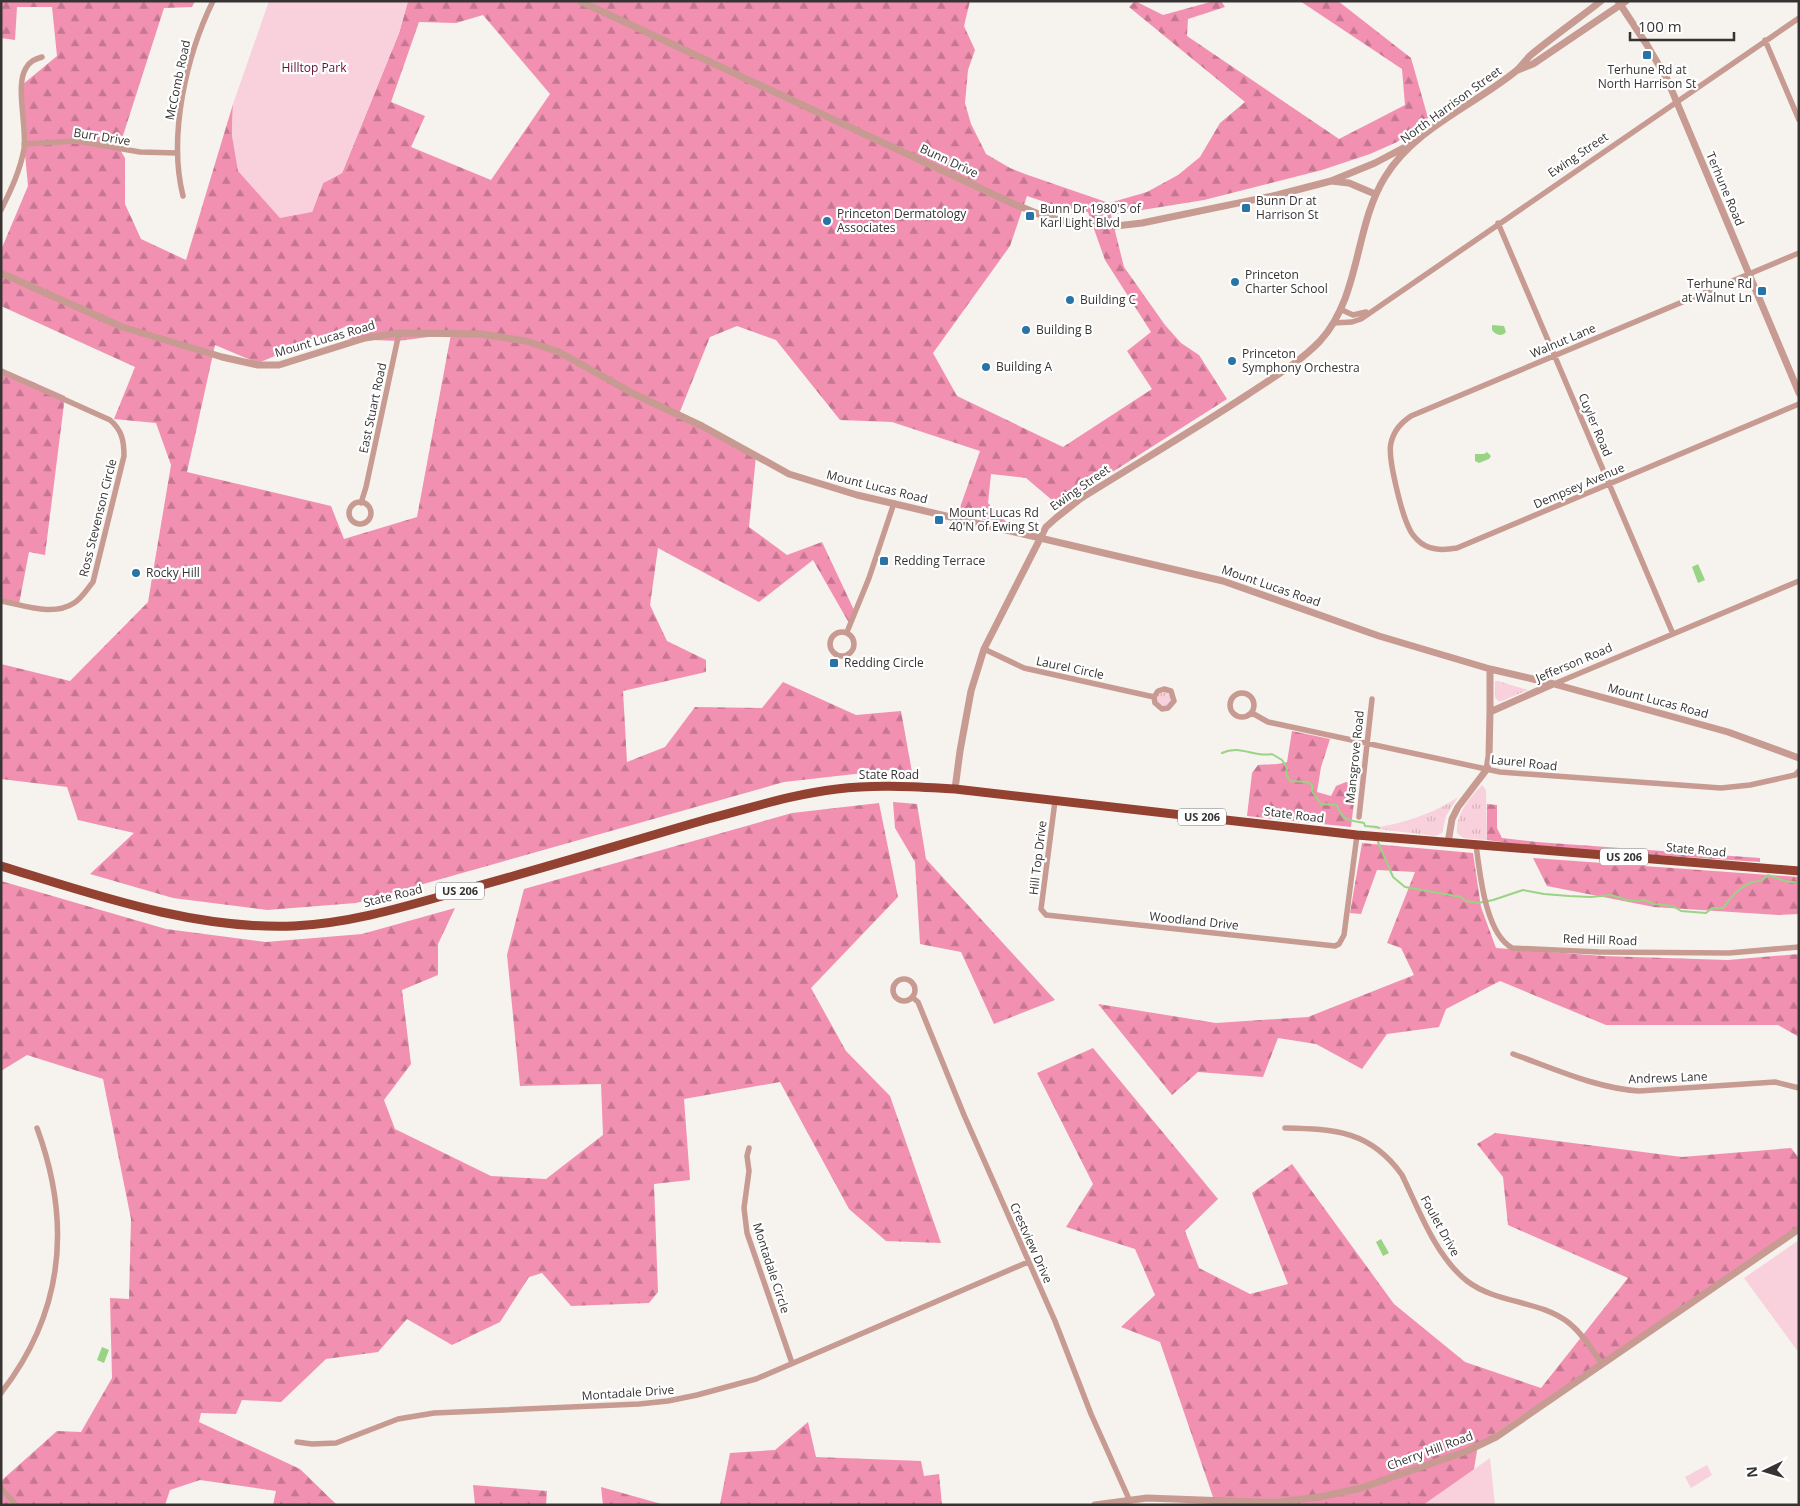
<svg xmlns="http://www.w3.org/2000/svg" width="1800" height="1506" font-family="'Open Sans',sans-serif">
	<defs>
		<pattern id="grass-tufts" width="24" height="20" patternUnits="userSpaceOnUse" patternTransform="scale(1.25)"><rect width="24" height="20" fill="#f8d1dc"/><path d="M3 7l-1-3M5 7V3M7 7l1-3M15 17l-1-3M17 17v-4M19 17l1-3" fill="none" stroke="#d5b4bd"/></pattern>
		<pattern id="forest-firs" width="22" height="20" patternUnits="userSpaceOnUse" patternTransform="scale(1.25)"><rect width="22" height="20" fill="#f290b2"/><path d="M5 1l3.5 6h-7zM16 11l3.5 6h-7z" fill="#c57691"/></pattern>
	</defs>
	<rect width="100%" height="100%" fill="#f6f2ee"/>
	<path fill="url(#grass-tufts)" d="M 1495,681 L 1498,681 L 1528,690 L 1502,701 L 1498,701 L 1495,697 Z
		M1157 699a7 7 0 1 1 14 0a7 7 0 1 1-14 0Z
		M 1482,785 L 1486,790 L 1487,840 L 1463,838 L 1457,833 C 1456,814 1469,798 1482,785 Z
		M 1458,797 L 1446,816 L 1442,833 L 1436,836 L 1369,828 C 1397,826 1436,813 1458,797 Z"/>
	<path fill="url(#forest-firs)" fill-rule="evenodd" d="M 1,1 L 195,1 L 192,7 L 164,8 L 119,148 L 125,158 L 125,204 L 141,239 L 186,260 L 233,104 L 232,136 L 312,212 L 323,183 L 342,173 L 399,33 L 408,1 L 970,1 L 964,26 L 975,50 L 968,70 L 965,103 L 971,124 L 986,154 L 1010,168 L 1025,174 L 1109,203 L 1147,192 L 1178,175 L 1200,157 L 1220,123 L 1245,102 L 1129,7 L 1135,1 L 1163,15 L 1214,1 L 1221,1 L 1225,7 L 1188,19 L 1187,36 L 1339,139 L 1405,105 L 1402,69 L 1300,1 L 1338,1 L 1411,58 L 1428,118 L 1397,142 L 1370,154 L 1322,170 L 1204,200 L 1111,215 L 1124,267 L 1165,325 L 1181,343 L 1199,355 L 1227,399 L 1059,506 L 1026,478 L 991,474 L 988,503 L 1010,526 L 958,513 L 980,451 L 892,422 L 840,420 L 776,340 L 737,326 L 710,337 L 679,414 L 756,456 L 749,527 L 787,555 L 822,542 L 854,610 L 849,623 L 813,560 L 759,602 L 658,548 L 650,605 L 667,641 L 706,660 L 706,672 L 623,691 L 627,762 L 665,747 L 695,707 L 762,708 L 783,682 L 856,715 L 901,711 L 912,772 L 890,770 L 784,782 L 356,903 L 267,910 L 173,898 L 90,874 L 134,833 L 78,820 L 67,787 L 1,779 L 1,664 L 70,681 L 148,602 L 171,465 L 156,423 L 114,419 L 135,367 L 1,306 L 1,250 L 28,186 L 24,144 L 22,85 L 57,56 L 52,7 L 17,7 L 15,40 L 1,38 ZM 483,15 L 550,94 L 491,180 L 411,147 L 425,116 L 391,102 L 419,22 L 456,23 ZM 1027,196 L 1057,206 L 1088,212 L 1105,260 L 1151,332 L 1127,351 L 1152,389 L 1063,447 L 957,396 L 933,353 L 1010,246 ZM 347,326 L 350,339 L 398,341 L 451,334 L 417,517 L 344,539 L 331,506 L 187,472 L 215,345 L 258,363 Z
		M 1,368 L 65,396 L 45,555 L 29,552 L 19,604 L 1,599 Z
		M 1292,731 L 1330,739 L 1321,767 L 1317,792 L 1331,796 L 1336,786 L 1346,782 L 1356,785 L 1351,827 L 1247,816 L 1252,773 L 1258,765 C 1267,764 1279,765 1287,762 Z
		M 893,802 L 917,804 L 926,859 L 1055,1000 L 994,1024 L 961,952 L 920,944 L 915,862 L 895,828 Z
		M 879,803 L 898,897 L 811,988 L 846,1051 L 890,1096 L 941,1243 L 886,1241 L 849,1209 L 780,1082 L 684,1099 L 690,1180 L 654,1184 L 658,1292 L 649,1303 L 571,1306 L 542,1273 L 529,1277 L 500,1322 L 452,1345 L 407,1319 L 378,1352 L 326,1359 L 281,1402 L 242,1400 L 236,1414 L 201,1413 L 199,1422 L 300,1469 L 337,1505 L 273,1505 L 276,1491 L 200,1480 L 170,1490 L 165,1505 L 1,1505 L 1,1481 L 57,1431 L 81,1432 L 112,1378 L 110,1298 L 129,1299 L 131,1219 L 103,1079 L 27,1055 L 1,1071 L 1,881 L 166,929 L 266,942 L 362,934 L 455,908 L 438,944 L 438,975 L 402,990 L 411,1064 L 384,1100 L 395,1129 L 491,1176 L 546,1179 L 603,1135 L 601,1084 L 520,1086 L 507,955 L 524,889 L 792,813 Z
		M 1487,804 L 1497,805 L 1497,828 L 1502,838 L 1537,842 L 1760,858 L 1760,862 L 1536,847 L 1487,840 Z
		M 1362,843 L 1473,853 L 1481,907 L 1496,948 L 1603,956 L 1728,960 L 1799,954 L 1799,1037 L 1778,1025 L 1606,1025 L 1500,981 L 1446,1009 L 1439,1027 L 1387,1034 L 1362,1069 L 1316,1044 L 1278,1038 L 1263,1077 L 1198,1072 L 1172,1095 L 1098,1004 L 1216,1023 L 1308,1017 L 1414,975 L 1401,948 L 1387,943 L 1415,872 L 1377,870 L 1361,914 L 1350,913 Z
		M 1533,858 L 1799,877 L 1799,914 L 1778,915 L 1654,907 L 1547,886 Z
		M 1093,1048 L 1218,1199 L 1185,1231 L 1199,1268 L 1250,1294 L 1288,1284 L 1252,1193 L 1292,1164 L 1394,1304 L 1465,1362 L 1541,1388 L 1628,1278 L 1508,1225 L 1503,1177 L 1477,1144 L 1495,1133 L 1682,1157 L 1791,1148 L 1799,1158 L 1799,1228 L 1478,1445 L 1468,1505 L 1236,1505 L 1214,1500 L 1160,1342 L 1121,1327 L 1155,1295 L 1135,1249 L 1066,1227 L 1093,1184 L 1037,1073 Z
		M 808,1422 L 816,1457 L 921,1461 L 924,1476 L 939,1474 L 942,1505 L 716,1505 L 720,1504 L 730,1453 L 775,1450 Z
		M 473,1485 L 547,1491 L 546,1505 L 475,1505 Z
		M 601,1487 L 665,1505 L 603,1505 Z"/>
	<path fill="#f8d1dc" d="M 269,1 L 408,1 L 399,33 L 342,173 L 323,183 L 312,212 L 280,218 L 238,171 L 232,136 L 233,104 Z
		M 1799,1240 L 1799,1353 L 1744,1278 Z
		M 1490,1458 L 1495,1505 L 1423,1505 Z
		M 1707,1465 L 1712,1475 L 1691,1488 L 1685,1477 Z"/>
	<path fill="#99d485" d="M 1492,325 L 1504,326 L 1506,332 C 1502,337 1495,335 1492,330 Z
		M 1487,452 L 1491,456 L 1489,459 L 1479,463 L 1475,461 L 1475,454 L 1484,454 Z
		M 1698,564 L 1705,580 L 1698,583 L 1692,567 Z
		M 1381,1239 L 1389,1253 L 1383,1256 L 1376,1242 Z
		M 102,1347 L 109,1350 L 104,1363 L 97,1360 Z"/>
	<g fill="none" stroke-linecap="round" stroke-linejoin="round">
		<path stroke="#99d485" stroke-width="2" d="M 1222,753 C 1240,744 1254,758 1272,754 L 1282,760 L 1287,768 L 1286,774 L 1290,781 L 1308,782 L 1312,785 L 1312,791 L 1321,804 L 1337,805 C 1342,821 1349,820 1364,823 L 1365,826 L 1377,827 L 1379,828
			M 1378,842 L 1393,877 L 1405,887 L 1461,897 L 1465,901 L 1478,903 L 1493,900 L 1523,890 L 1544,894 L 1569,896 L 1591,897 L 1611,895 L 1627,900 L 1637,901 L 1644,900 L 1654,904 L 1673,906 L 1681,911 L 1706,913 L 1712,908 L 1723,908 C 1730,898 1738,888 1750,883 C 1758,880 1760,883 1768,875 L 1785,881 L 1799,883"/>
		<path stroke="#c79b91" stroke-width="5.5" d="M 1765,40 L 1799,120
			M 24,144 L 77,141 L 140,152 L 177,153
			M 183,196 C 168,136 186,56 213,1
			M 1,210 C 11,190 20,171 24,149 C 27,126 15,85 26,68 C 30,61 35,59 42,57
			M 1498,223 L 1673,634
			M 1799,253 L 1411,416 C 1401,423 1394,430 1391,443 C 1387,457 1402,514 1409,528 C 1411,533 1416,539 1421,543 C 1432,551 1445,550 1457,548 L 1799,404
			M 1340,309 L 1353,315 L 1366,312
			M 1333,323 L 1352,322 L 1361,319 L 1799,18
			M 1,371 L 110,420 C 122,430 124,441 124,456 L 93,582 C 87,589 82,598 74,603 C 53,617 24,605 1,601
			M349 513a11 11 0 1 1 22 0a11 11 0 1 1-22 0Z
			M 361,503 L 366,487 L 399,333
			M830 644a12 12 0 1 1 24 0a12 12 0 1 1-24 0Z
			M 847,632 L 869,578 L 894,503
			M 984,649 L 1024,668 L 1154,697 L 1155,703 L 1162,709 L 1168,708 L 1174,701 L 1171,691 L 1164,689 L 1158,691 L 1154,697
			M 1554,684 L 1799,581
			M1230 705a12 12 0 1 1 24 0a12 12 0 1 1-24 0Z
			M 1252,713 L 1268,722 L 1500,772 L 1721,788 L 1750,785 L 1795,775 L 1799,771
			M 1055,801 L 1041,909 L 1046,915 L 1335,946 L 1339,944 L 1344,935 L 1357,835
			M 1359,817 L 1372,699
			M 1476,845 C 1480,873 1485,933 1512,948 L 1599,952 L 1729,953 L 1799,947
			M893 990a11 11 0 1 1 22 0a11 11 0 1 1-22 0Z
			M 912,997 L 918,1002 L 964,1115 L 1055,1321 L 1091,1414 L 1129,1499
			M 1513,1054 C 1553,1068 1595,1088 1639,1091 L 1775,1082 L 1799,1088
			M 1285,1128 C 1335,1129 1371,1131 1402,1175 C 1419,1210 1436,1257 1467,1281 C 1497,1304 1540,1300 1569,1323 C 1583,1334 1592,1350 1602,1364
			M 749,1148 L 747,1156 L 749,1171 L 744,1208 L 747,1233 L 792,1363
			M 1,1393 C 64,1312 72,1223 37,1128
			M 297,1442 L 312,1444 L 336,1443 L 398,1419 L 434,1413 L 639,1404 L 668,1401 L 697,1395 L 756,1379 L 1028,1262
			M 1,1488 L 16,1505"/>
		<path stroke="#c79b91" stroke-width="7" d="M 580,1 L 1014,204 L 1046,217 L 1075,223 L 1116,226 L 1142,223 L 1277,195 L 1331,181 L 1375,163 L 1409,145
			M 1618,1 L 1647,45 L 1667,79 L 1799,393
			M 1518,70 L 1533,64 L 1626,1
			M 1331,181 L 1349,183 L 1375,194
			M 1,273 L 122,327 L 222,357 L 258,365 L 279,365 L 365,338 L 399,333 L 481,334 L 526,341 L 559,352 L 634,394 L 702,426 L 789,474 L 857,495 L 1223,581 L 1379,636 L 1490,669 L 1554,684 L 1728,732 L 1799,758
			M 1490,669 L 1490,712
			M 955,789 L 960,751 L 971,691 L 984,649 L 1046,527 L 1056,518 L 1080,499 C 1136,464 1192,431 1247,395 C 1272,378 1299,363 1320,341 C 1361,296 1354,227 1385,177 C 1415,128 1473,106 1516,71 C 1522,66 1526,59 1532,54 C 1554,36 1578,19 1601,1
			M 1448,843 L 1452,819 L 1458,807 L 1487,769 L 1489,756 L 1490,712 L 1553,684
			M 1095,1505 L 1147,1498 L 1254,1502 L 1278,1502 L 1320,1497 L 1361,1488 L 1467,1451 L 1496,1437 L 1799,1229"/>
		<path stroke="#934130" stroke-width="9" d="M 1,866 C 96,895 194,930 294,926 C 354,923 410,905 467,889 C 548,867 628,842 708,819 C 751,808 793,794 837,789 C 877,784 916,787 955,789 L 1357,835 L 1799,871"/>
	</g>
	<g fill="#2874a6" stroke="#fff" stroke-width="2">
		<rect x="1642" y="50" width="10" height="10" rx="2.5"/>
		<rect x="1241" y="203" width="10" height="10" rx="2.5"/>
		<rect x="1025" y="211" width="10" height="10" rx="2.5"/>
		<circle cx="827" cy="221" r="5"/>
		<circle cx="1235" cy="282" r="5"/>
		<rect x="1757" y="286" width="10" height="10" rx="2.5"/>
		<circle cx="1070" cy="300" r="5"/>
		<circle cx="1026" cy="330" r="5"/>
		<circle cx="1232" cy="361" r="5"/>
		<circle cx="986" cy="367" r="5"/>
		<rect x="934" y="515" width="10" height="10" rx="2.5"/>
		<rect x="879" y="556" width="10" height="10" rx="2.5"/>
		<circle cx="136" cy="573" r="5"/>
		<rect x="829" y="658" width="10" height="10" rx="2.5"/>
	</g>
	<g text-anchor="middle" stroke-width="4.5" stroke-linejoin="round" paint-order="stroke">
		<g fill="#fff" stroke="#727170" stroke-width="1">
			<rect x="1178" y="808.5" width="48" height="17" rx="4"/>
			<rect x="1600" y="848.5" width="48" height="17" rx="4"/>
			<rect x="436" y="882.5" width="48" height="17" rx="4"/>
		</g>
		<g font-size="11" font-weight="bold" fill="#363433">
			<text x="1202" y="821">US 206</text>
			<text x="1624" y="861">US 206</text>
			<text x="460" y="895">US 206</text>
		</g>
		<g font-size="12" fill="#630d36" stroke="#fff">
			<text x="314" y="72">Hilltop Park</text>
		</g>
		<g font-size="12" fill="#363433" stroke="#fff" text-anchor="start">
			<text x="1647" y="74" text-anchor="middle">Terhune Rd at<tspan x="1647" dy="14">North Harrison St</tspan></text>
			<text x="1256" y="205">Bunn Dr at<tspan x="1256" dy="14">Harrison St</tspan></text>
			<text x="1040" y="213">Bunn Dr 1980'S of<tspan x="1040" dy="14">Karl Light Blvd</tspan></text>
			<text x="837" y="218">Princeton Dermatology<tspan x="837" dy="14">Associates</tspan></text>
			<text x="1245" y="279">Princeton<tspan x="1245" dy="14">Charter School</tspan></text>
			<text x="1752" y="288" text-anchor="end">Terhune Rd<tspan x="1752" dy="14">at Walnut Ln</tspan></text>
			<text x="1080" y="304">Building C</text>
			<text x="1036" y="334">Building B</text>
			<text x="1242" y="358">Princeton<tspan x="1242" dy="14">Symphony Orchestra</tspan></text>
			<text x="996" y="371">Building A</text>
			<text x="949" y="517">Mount Lucas Rd<tspan x="949" dy="14">40'N of Ewing St</tspan></text>
			<text x="894" y="565">Redding Terrace</text>
			<text x="146" y="577">Rocky Hill</text>
			<text x="844" y="667">Redding Circle</text>
		</g>
		<g font-size="12" fill="#363433" stroke="#fff">
			<text transform="translate(178 80) rotate(-78)" y="4">McComb Road</text>
			<text transform="translate(1451 105) rotate(-36)" y="4">North Harrison Street</text>
			<text transform="translate(102 137) rotate(9)" y="4">Burr Drive</text>
			<text transform="translate(1578 155) rotate(-34)" y="4">Ewing Street</text>
			<text transform="translate(949 161) rotate(25)" y="4">Bunn Drive</text>
			<text transform="translate(1725 189) rotate(67)" y="4">Terhune Road</text>
			<text transform="translate(325 339) rotate(-16)" y="4">Mount Lucas Road</text>
			<text transform="translate(1563 341) rotate(-23)" y="4">Walnut Lane</text>
			<text transform="translate(373 408) rotate(-78)" y="4">East Stuart Road</text>
			<text transform="translate(1595 425) rotate(67)" y="4">Cuyler Road</text>
			<text transform="translate(1579 486) rotate(-23)" y="4">Dempsey Avenue</text>
			<text transform="translate(877 487) rotate(14)" y="4">Mount Lucas Road</text>
			<text transform="translate(1080 488) rotate(-35)" y="4">Ewing Street</text>
			<text transform="translate(98 518) rotate(-76)" y="4">Ross Stevenson Circle</text>
			<text transform="translate(1271 586) rotate(19)" y="4">Mount Lucas Road</text>
			<text transform="translate(1574 663) rotate(-23)" y="4">Jefferson Road</text>
			<text transform="translate(1070 668) rotate(12)" y="4">Laurel Circle</text>
			<text transform="translate(1658 701) rotate(15)" y="4">Mount Lucas Road</text>
			<text transform="translate(1355 757) rotate(-84)" y="4">Mansgrove Road</text>
			<text transform="translate(1524 763) rotate(6)" y="4">Laurel Road</text>
			<text x="889" y="779">State Road</text>
			<text transform="translate(1294 815) rotate(7)" y="4">State Road</text>
			<text transform="translate(1696 850) rotate(5)" y="4">State Road</text>
			<text transform="translate(1038 858) rotate(-83)" y="4">Hill Top Drive</text>
			<text transform="translate(393 896) rotate(-14)" y="4">State Road</text>
			<text transform="translate(1194 921) rotate(6)" y="4">Woodland Drive</text>
			<text transform="translate(1600 940) rotate(2)" y="4">Red Hill Road</text>
			<text transform="translate(1668 1078) rotate(-2)" y="4">Andrews Lane</text>
			<text transform="translate(1440 1226) rotate(61)" y="4">Foulet Drive</text>
			<text transform="translate(1031 1243) rotate(66)" y="4">Crestview Drive</text>
			<text transform="translate(771 1268) rotate(72)" y="4">Montadale Circle</text>
			<text transform="translate(628 1393) rotate(-4)" y="4">Montadale Drive</text>
			<text transform="translate(1430 1451) rotate(-20)" y="4">Cherry Hill Road</text>
		</g>
	</g>
	<rect width="1800" height="1506" fill="none" stroke="#363433" stroke-width="5"/>
	<g transform="translate(1765 1471) rotate(265)" stroke="#ffffff" stroke-width="4" paint-order="stroke">
	<path d="M0-4L9 19L0 12L-9 19Z" fill="#363433"/>
	<text y="-8" font-size="14" font-weight="bold" text-anchor="middle" fill="#363433">N</text>
	</g>
	<path d="M1630 32v8h104v-8" fill="none" stroke="#363433" stroke-width="2.5"/>
	<text x="1638" y="32" font-size="15" fill="#363433" stroke="#ffffff" stroke-width="4" paint-order="stroke">100 m</text>
</svg>
